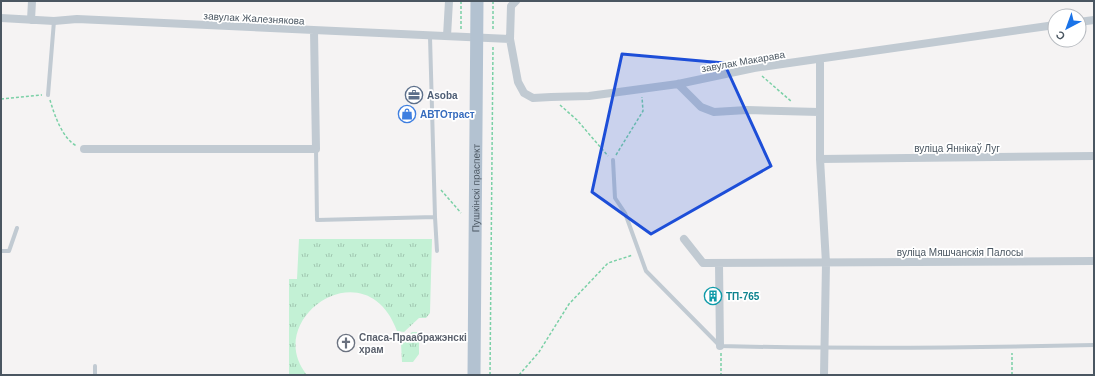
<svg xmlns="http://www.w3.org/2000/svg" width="1095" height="376" font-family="Helvetica,sans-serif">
	<defs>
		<pattern id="grass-tufts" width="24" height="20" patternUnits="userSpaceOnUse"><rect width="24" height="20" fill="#c3f1d5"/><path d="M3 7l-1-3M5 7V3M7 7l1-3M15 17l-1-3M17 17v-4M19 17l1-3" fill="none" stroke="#a0c6b0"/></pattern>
	</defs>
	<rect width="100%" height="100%" fill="#f5f3f3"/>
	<path fill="url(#grass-tufts)" d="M 299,239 L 432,239 L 430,313 L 426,318 L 419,318 L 404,332 L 397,331 C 366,246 261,319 307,375 L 289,375 L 289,279 L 297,279 Z
		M 412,332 L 419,332 L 419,354 L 413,362 L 402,362 L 401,343 Z"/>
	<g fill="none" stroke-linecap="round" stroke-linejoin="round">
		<path stroke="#7ad0a6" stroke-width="1.5" stroke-dasharray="3 2" stroke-linecap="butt" d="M 493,1 L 493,29
			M 461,29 L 461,1
			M 762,76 L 792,102
			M 1,99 L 42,95
			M 50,100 C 54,114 63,140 77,146
			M 560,105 L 577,120 L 608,156
			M 616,155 L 643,111 L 642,97
			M 441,190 L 461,213
			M 721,353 L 721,375
			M 490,375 L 493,47
			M 519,375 L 539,352 L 569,304 L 608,263 L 633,255
			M 1012,375 L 1012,353"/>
		<path stroke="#c1cad2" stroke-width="4" d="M 48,95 L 54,21
			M 316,149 L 317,220 L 435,217 L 430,37
			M 613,160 L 615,198 L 625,213 L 646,271 L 720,346 C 845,349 969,348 1094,345
			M 435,217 L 437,251
			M 1,251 L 9,251 L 17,228
			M 95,375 L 95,366"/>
		<path stroke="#c1cad2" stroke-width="8" d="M 1,18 L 54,21 L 77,19 L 510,39 L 518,82 L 524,93 L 533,98 L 551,97 L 589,96 L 678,84 L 754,68 L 1055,25
			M 31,20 L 32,1
			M 1079,22 L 1094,20
			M 447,36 L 449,1
			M 510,39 L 511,6 L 516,1
			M 820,59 L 820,159 L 826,263 L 824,375
			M 678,84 L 701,107 L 714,112 L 747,110 L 819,112
			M 84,149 L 316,149 L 314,31
			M 820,159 L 1094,156
			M 684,239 L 703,263 L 1094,261
			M 719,264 L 720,346"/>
		<path stroke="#b3c2d1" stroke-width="13" id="s1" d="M 474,375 L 477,1"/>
	</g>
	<path fill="#1d4ed8" fill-opacity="0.2" stroke="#1d4ed8" stroke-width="3" stroke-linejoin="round" d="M 622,54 L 724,63 L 771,166 L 651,234 L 592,192 Z"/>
	<defs>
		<symbol id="office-ring" viewBox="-11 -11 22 22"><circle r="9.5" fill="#fff" stroke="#5c6f8a" stroke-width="1.5"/><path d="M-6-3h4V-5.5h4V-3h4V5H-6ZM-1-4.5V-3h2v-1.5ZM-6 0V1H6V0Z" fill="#5c6f8a"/></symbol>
		<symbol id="shop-ring" viewBox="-11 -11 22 22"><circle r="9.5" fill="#fff" stroke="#3f7fe0" stroke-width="1.5"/><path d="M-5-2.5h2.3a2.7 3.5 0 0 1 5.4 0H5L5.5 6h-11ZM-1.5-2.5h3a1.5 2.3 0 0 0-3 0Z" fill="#3f7fe0"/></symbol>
		<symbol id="building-ring" viewBox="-11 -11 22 22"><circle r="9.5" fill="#fff" stroke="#0f9aa8" stroke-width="1.5"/><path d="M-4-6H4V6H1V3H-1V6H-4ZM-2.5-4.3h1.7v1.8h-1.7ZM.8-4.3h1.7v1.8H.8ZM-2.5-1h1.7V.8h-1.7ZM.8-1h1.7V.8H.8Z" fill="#0f9aa8"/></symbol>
		<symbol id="church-ring" viewBox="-11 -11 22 22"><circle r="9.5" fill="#fff" stroke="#6b7280" stroke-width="1.5"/><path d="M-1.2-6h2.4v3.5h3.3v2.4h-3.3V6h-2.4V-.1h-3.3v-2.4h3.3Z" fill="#6b7280"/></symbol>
	</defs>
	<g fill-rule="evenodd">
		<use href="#office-ring" x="404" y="85" width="20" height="20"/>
		<use href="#shop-ring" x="397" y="104" width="20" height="20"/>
		<use href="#building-ring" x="703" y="286" width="20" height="20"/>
		<use href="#church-ring" x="336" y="333" width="20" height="20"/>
	</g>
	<g text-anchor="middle" stroke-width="3.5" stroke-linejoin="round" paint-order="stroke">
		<g font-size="10" fill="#4a5661" stroke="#fff">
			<text transform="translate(254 18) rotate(3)" y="4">завулак Жалезнякова</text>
			<text transform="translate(743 61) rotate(-10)" y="4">завулак Макарава</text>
			<text x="957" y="152">вуліца Яннікаў Луг</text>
			<text dy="4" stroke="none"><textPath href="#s1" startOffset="187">Пушкінскі праспект</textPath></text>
			<text x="960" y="256">вуліца Мяшчанскія Палосы</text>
		</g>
		<g font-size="10" font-weight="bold" fill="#4e5e75" stroke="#fff" text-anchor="start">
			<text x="427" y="99">Asoba</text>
		</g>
		<g font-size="10" font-weight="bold" fill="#366cbe" stroke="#fff" text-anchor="start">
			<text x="420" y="118">АВТОтраст</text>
		</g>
		<g font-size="10" font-weight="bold" fill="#0d838f" stroke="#fff" text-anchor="start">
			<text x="726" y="300">ТП-765</text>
		</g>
		<g font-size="10" font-weight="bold" fill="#5b616d" stroke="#fff" text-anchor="start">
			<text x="359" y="341">Спаса-Праабражэнскі<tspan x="359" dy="12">храм</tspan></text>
		</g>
	</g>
	<rect width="1095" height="376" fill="none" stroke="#4a5661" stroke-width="4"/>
	<g transform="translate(1067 28) rotate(221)"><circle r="19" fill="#ffffff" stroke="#b7bbc0"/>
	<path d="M0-3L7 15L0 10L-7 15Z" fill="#1a73e8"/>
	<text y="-6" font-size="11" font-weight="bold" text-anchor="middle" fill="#4a5661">С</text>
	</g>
</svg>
